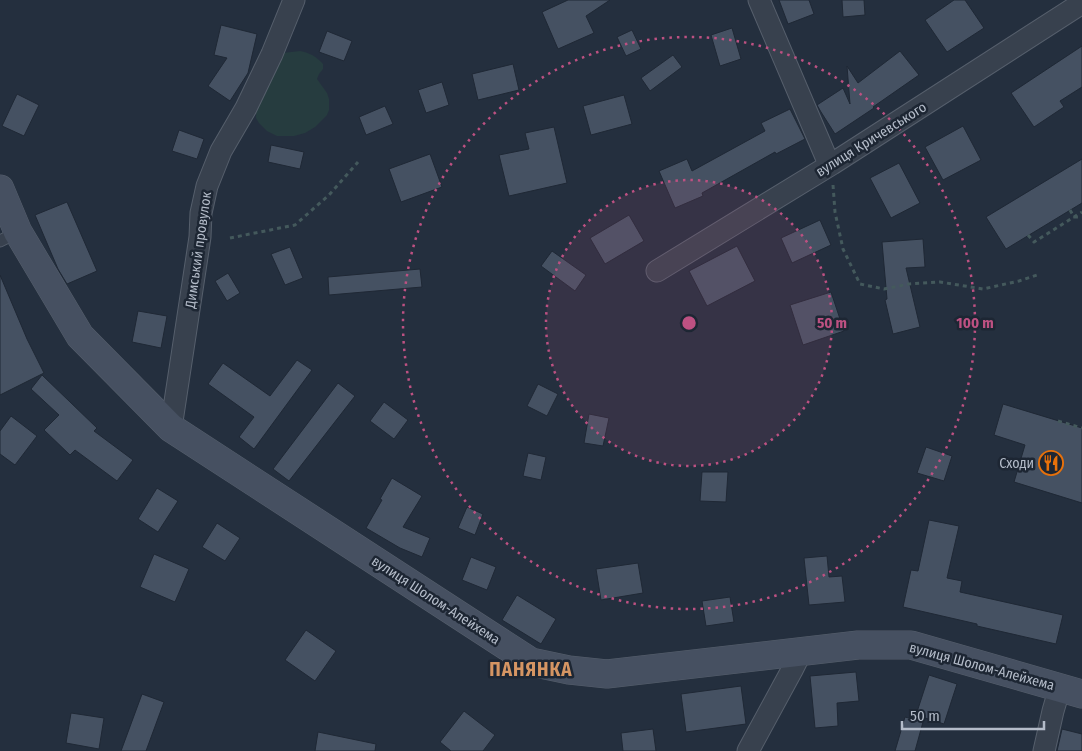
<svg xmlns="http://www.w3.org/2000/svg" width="1082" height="751" font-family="'Fira Sans Condensed',sans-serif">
	<rect width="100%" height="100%" fill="#242f3e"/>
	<path fill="#263c3f" d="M 300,51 C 310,53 316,56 323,64 L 323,69 L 319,74 L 317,79 L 327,93 L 329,99 L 329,110 L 327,115 L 315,127 L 305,133 L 294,136 L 277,136 L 267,131 L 259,123 L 256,118 L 257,96 L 283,53 Z"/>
	<path fill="#455162" stroke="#1f2835" d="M 568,0 L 610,0 L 586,16 L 594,33 L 558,49 L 542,12 Z
		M 779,0 L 809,0 L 814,14 L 788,24 Z
		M 842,0 L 864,0 L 865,15 L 843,17 Z
		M 954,0 L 965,0 L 984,28 L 947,52 L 925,20 Z
		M 221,25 L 257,34 L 248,73 L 230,101 L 208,86 L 227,58 L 214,55 Z
		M 732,28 L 741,59 L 720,66 L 711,35 Z
		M 632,30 L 641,49 L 626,56 L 617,37 Z
		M 327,31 L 352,41 L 344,61 L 319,52 Z
		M 1082,46 L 1082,87 L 1060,101 L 1064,107 L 1034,127 L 1011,93 Z
		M 900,51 L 919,75 L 873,107 L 874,108 L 835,134 L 821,112 L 817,105 L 843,88 L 850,104 L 847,66 L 858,83 Z
		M 673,55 L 682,67 L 650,91 L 641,78 Z
		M 513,64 L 519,90 L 478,100 L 472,74 Z
		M 442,82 L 449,105 L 426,113 L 418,90 Z
		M 17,94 L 39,105 L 24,136 L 2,126 Z
		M 624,95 L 632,124 L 591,135 L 583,106 Z
		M 385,106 L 393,124 L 366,135 L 359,117 Z
		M 790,109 L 805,139 L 776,154 L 775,152 L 702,193 L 703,196 L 675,208 L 659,171 L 687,159 L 692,171 L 765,131 L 761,123 Z
		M 963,126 L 981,160 L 943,180 L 925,147 Z
		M 554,127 L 567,183 L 509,196 L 499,155 L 529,149 L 525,133 Z
		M 179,130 L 204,139 L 197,159 L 172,151 Z
		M 271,145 L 304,152 L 300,169 L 268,162 Z
		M 430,154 L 442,187 L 401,202 L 389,169 Z
		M 1082,159 L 1082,203 L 1006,249 L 986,217 Z
		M 899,163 L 920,203 L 891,218 L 870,178 Z
		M 67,202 L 97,271 L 67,284 L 58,269 L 35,215 Z
		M 629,215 L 644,241 L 605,264 L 590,238 Z
		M 820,220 L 831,245 L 792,263 L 781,238 Z
		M 923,239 L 925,267 L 906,268 L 920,327 L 893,334 L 885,300 L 887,299 L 882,242 Z
		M 737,246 L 755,281 L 707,306 L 689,271 Z
		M 290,247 L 303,278 L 285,285 L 271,254 Z
		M 552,251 L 586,275 L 575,291 L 541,266 Z
		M 420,269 L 422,287 L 329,295 L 328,277 Z
		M 228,273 L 240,293 L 227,301 L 215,281 Z
		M 0,275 L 27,339 L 44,373 L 0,395 Z
		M 831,292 L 844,331 L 803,345 L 790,305 Z
		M 138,311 L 167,316 L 161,348 L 132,342 Z
		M 297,360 L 312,370 L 254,449 L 239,437 L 254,417 L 208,384 L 223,363 L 270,396 Z
		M 42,375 L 97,428 L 94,431 L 133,460 L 117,481 L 75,450 L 70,455 L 44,430 L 59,415 L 31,389 Z
		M 338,383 L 355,396 L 289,481 L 273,469 Z
		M 538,384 L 558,394 L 547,416 L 527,406 Z
		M 384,402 L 408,420 L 394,439 L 370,421 Z
		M 1003,404 L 1082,428 L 1082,503 L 1014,482 L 1025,445 L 994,435 Z
		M 589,414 L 609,418 L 603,446 L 584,443 Z
		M 11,416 L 37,436 L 15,465 L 0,454 L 0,431 Z
		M 926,447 L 952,456 L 944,481 L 917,473 Z
		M 528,453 L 546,457 L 541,480 L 523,476 Z
		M 702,472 L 728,472 L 726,502 L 700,501 Z
		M 392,478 L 422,496 L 403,527 L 430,538 L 422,557 L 400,548 L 366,528 L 382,500 L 380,499 Z
		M 157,488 L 178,501 L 158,532 L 138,519 Z
		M 467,507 L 483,514 L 475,535 L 458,528 Z
		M 929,520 L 959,526 L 947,578 L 962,581 L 960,592 L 1063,615 L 1056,644 L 977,626 L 977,624 L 903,607 L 911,570 L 918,571 Z
		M 217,523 L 240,538 L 225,561 L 202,547 Z
		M 154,554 L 189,569 L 175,602 L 140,587 Z
		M 827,556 L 829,577 L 842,576 L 845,602 L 809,605 L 804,558 Z
		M 471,557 L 496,567 L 487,590 L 462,580 Z
		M 638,563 L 643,593 L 601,600 L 596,569 Z
		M 517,595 L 556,619 L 541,644 L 502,620 Z
		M 730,597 L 734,622 L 706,626 L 702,601 Z
		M 306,630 L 336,651 L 315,681 L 285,660 Z
		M 856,672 L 859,701 L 837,703 L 838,726 L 815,728 L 810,676 Z
		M 929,675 L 957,684 L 944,724 L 916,715 Z
		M 741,686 L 746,724 L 686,732 L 681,694 Z
		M 142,694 L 164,702 L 146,751 L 121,751 Z
		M 464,711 L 495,735 L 483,751 L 451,751 L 440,742 Z
		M 71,713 L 104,718 L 99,749 L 66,743 Z
		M 905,717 L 923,722 L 915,751 L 895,751 Z
		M 653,729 L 656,751 L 623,751 L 621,733 Z
		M 1062,729 L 1082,734 L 1082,751 L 1057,751 Z
		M 318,732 L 376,744 L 375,751 L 315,751 Z"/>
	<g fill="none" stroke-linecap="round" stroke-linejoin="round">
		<defs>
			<path id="lane" d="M 0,241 L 18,232"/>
			<path id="street" d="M 759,0 L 826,157 L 832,164
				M 657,271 L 832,164 L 1082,3
				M 171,428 L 200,237 L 201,213 L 207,186 L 221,151 L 246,108 L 272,54 L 294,0
				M 748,751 L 792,670 L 801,652
				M 1044,751 L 1053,711 L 1060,687"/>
			<path id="secondary" d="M 0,189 L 18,232 L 80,336 L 171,428 L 531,662 L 569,670 L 607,674 L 858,645 L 911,645 L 1082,694"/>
		</defs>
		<use href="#lane" stroke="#565f6c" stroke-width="13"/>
		<use href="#street" stroke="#565f6c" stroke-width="23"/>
		<use href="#secondary" stroke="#565f6c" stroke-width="29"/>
		<path stroke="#44595c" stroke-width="3" stroke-dasharray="4 4" stroke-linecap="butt" d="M 833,185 L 835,212 L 843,249 L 860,284 L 884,289 L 909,284 L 940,282 L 983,289 L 1019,281 L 1040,274
			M 1070,210 L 1074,217 L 1082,217
			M 1028,235 L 1034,242 L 1082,212
			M 230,238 L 295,225 L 329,195 L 358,162
			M 1058,421 L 1082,428"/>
		<use href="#lane" stroke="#38414e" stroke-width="11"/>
		<use href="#street" stroke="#38414e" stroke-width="21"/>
		<use href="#secondary" stroke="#465061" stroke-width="28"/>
	</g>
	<circle cx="689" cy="323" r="143" fill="#bd5182" fill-opacity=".12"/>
	<g fill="none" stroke="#bd5182" stroke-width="2.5" stroke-dasharray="2.5 5">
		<circle cx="689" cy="323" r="143"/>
		<circle cx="689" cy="323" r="286"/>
	</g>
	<defs>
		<symbol id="restaurant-ring" viewBox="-11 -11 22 22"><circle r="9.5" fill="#1d2633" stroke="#e8710a" stroke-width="1.5"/><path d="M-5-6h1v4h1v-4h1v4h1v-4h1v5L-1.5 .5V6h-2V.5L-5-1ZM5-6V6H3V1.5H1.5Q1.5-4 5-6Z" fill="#e8710a"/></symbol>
	</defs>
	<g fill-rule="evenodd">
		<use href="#restaurant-ring" x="1037" y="449" width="28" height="28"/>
	</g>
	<g text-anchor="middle" stroke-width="5" stroke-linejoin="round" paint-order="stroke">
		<g font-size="14" fill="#b4bcc9" stroke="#1d2633">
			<text transform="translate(871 139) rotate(-32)" y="5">вулиця Кричевського</text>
			<text transform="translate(198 250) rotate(-82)" y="5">Димський провулок</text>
			<text transform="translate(436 600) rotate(33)" y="5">вулиця Шолом-Алейхема</text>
			<text transform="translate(982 666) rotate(15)" y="5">вулиця Шолом-Алейхема</text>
		</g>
		<g font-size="14" fill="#b4bcc9" stroke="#1d2633" text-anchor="end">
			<text x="1034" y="468">Сходи</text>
		</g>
		<g font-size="19" font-weight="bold" letter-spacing="1" fill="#d59563" stroke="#1d2633">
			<text x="531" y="676">ПАНЯНКА</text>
		</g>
	</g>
	<circle cx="689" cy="323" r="8" fill="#bd5182" stroke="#1d2633" stroke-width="2.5"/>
	<g font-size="15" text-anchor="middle" font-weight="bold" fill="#bd5182" stroke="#1d2633" stroke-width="5" stroke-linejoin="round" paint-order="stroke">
		<text x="832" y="328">50 m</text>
		<text x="975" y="328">100 m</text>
	</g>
	<path d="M902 721v8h142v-8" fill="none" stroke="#b4bcc9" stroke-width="2.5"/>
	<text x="910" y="721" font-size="15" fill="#b4bcc9" stroke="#1d2633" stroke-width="4" paint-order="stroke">50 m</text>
</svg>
